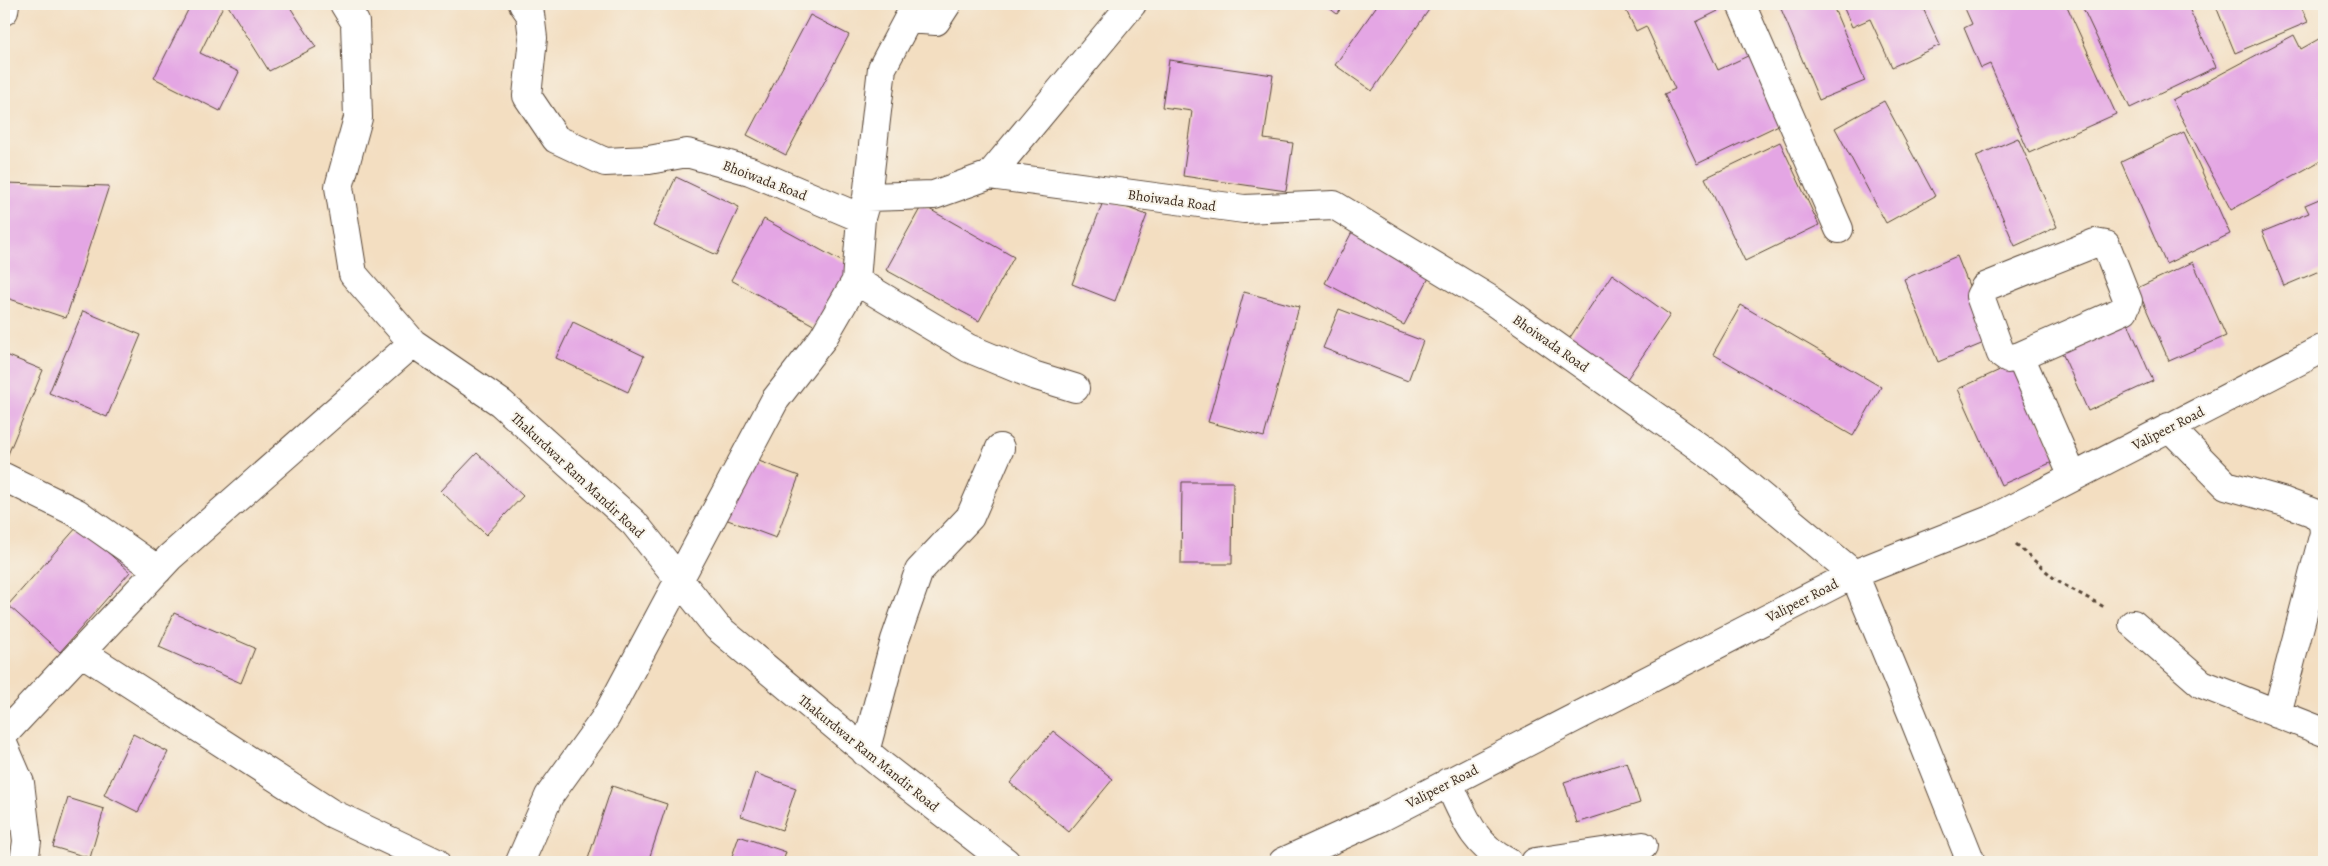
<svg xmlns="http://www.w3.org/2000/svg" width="2328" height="866" font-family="Alegreya,serif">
	<rect width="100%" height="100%" fill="#f7f3e8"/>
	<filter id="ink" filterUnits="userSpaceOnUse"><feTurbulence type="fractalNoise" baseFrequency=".02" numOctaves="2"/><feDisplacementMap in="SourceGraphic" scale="10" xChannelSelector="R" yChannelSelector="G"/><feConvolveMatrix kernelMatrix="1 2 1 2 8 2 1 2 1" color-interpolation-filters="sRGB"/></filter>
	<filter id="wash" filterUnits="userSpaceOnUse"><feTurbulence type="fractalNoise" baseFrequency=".0096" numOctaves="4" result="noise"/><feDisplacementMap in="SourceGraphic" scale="20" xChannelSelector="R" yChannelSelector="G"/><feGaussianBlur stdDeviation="1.12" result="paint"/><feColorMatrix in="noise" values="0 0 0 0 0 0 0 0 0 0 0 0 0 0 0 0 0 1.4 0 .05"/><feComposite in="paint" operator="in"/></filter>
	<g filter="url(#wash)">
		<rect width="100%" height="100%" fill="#f3dec1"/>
		<g id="blocks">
			<path fill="#e4a6e4" d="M 191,4 L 224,4 L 200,53 L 239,72 L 220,111 L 154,78 Z
				M 227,4 L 288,4 L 316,47 L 269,71 Z
				M 1324,4 L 1344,4 L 1337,14 Z
				M 1378,4 L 1433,4 L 1372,91 L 1335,65 Z
				M 1623,4 L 1714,4 L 1718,11 L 1696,22 L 1718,70 L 1754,53 L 1785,122 L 1697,164 L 1664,94 L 1675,89 L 1646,26 L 1636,31 Z
				M 1779,4 L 1832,4 L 1865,81 L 1819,100 Z
				M 1842,4 L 1921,4 L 1940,45 L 1892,67 L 1870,19 L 1852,27 Z
				M 1963,4 L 2066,4 L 2116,114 L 2029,153 L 1990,64 L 1981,68 L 1964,28 L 1972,24 Z
				M 2081,4 L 2187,4 L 2216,67 L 2130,108 Z
				M 2215,4 L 2300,4 L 2308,22 L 2235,53 Z
				M 810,15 L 849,35 L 786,155 L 747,135 Z
				M 2294,35 L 2301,49 L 2324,36 L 2324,159 L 2231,210 L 2172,100 Z
				M 1169,60 L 1273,75 L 1264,139 L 1293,143 L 1286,191 L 1183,176 L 1192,111 L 1162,107 Z
				M 1884,101 L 1935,196 L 1886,223 L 1835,128 Z
				M 2184,132 L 2230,234 L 2166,264 L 2121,162 Z
				M 2018,138 L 2057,227 L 2015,246 L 1976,156 Z
				M 1780,142 L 1819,225 L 1745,261 L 1705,178 Z
				M 676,177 L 739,207 L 717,255 L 653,226 Z
				M 4,183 L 109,186 L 66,318 L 4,297 Z
				M 2324,197 L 2324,269 L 2284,286 L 2262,232 L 2309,213 L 2305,205 Z
				M 1104,199 L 1147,215 L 1115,301 L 1072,284 Z
				M 922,205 L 1014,257 L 979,321 L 886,270 Z
				M 764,219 L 852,267 L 819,328 L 731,280 Z
				M 1352,232 L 1431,274 L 1404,325 L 1325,283 Z
				M 1957,256 L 1991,340 L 1938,362 L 1904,279 Z
				M 2193,262 L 2226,336 L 2169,361 L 2137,288 Z
				M 1612,274 L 1670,315 L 1627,379 L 1569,339 Z
				M 1244,292 L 1299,307 L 1264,437 L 1208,422 Z
				M 1741,305 L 1881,387 L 1853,436 L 1713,354 Z
				M 1339,309 L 1423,341 L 1408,381 L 1323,348 Z
				M 83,311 L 141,335 L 107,417 L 49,393 Z
				M 2125,316 L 2153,381 L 2088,411 L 2059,346 Z
				M 573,322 L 644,356 L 628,392 L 556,358 Z
				M 4,354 L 43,370 L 4,464 Z
				M 2013,364 L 2057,460 L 2001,485 L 1958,389 Z
				M 477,453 L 523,496 L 486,535 L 441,491 Z
				M 748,457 L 799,476 L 776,538 L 725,519 Z
				M 1182,482 L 1233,482 L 1232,564 L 1181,564 Z
				M 78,526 L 130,572 L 60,652 L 8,605 Z
				M 174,613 L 255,648 L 241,683 L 159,647 Z
				M 1053,731 L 1113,779 L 1069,832 L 1010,783 Z
				M 133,734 L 168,752 L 138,812 L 104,795 Z
				M 1627,762 L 1640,803 L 1577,823 L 1564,782 Z
				M 755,773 L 796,788 L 782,830 L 741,816 Z
				M 612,786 L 667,804 L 648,862 L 587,862 Z
				M 68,798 L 104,809 L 90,858 L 53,847 Z
				M 739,836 L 786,852 L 783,862 L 730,862 Z"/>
		</g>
	</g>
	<g filter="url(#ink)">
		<use href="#blocks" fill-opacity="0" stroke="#574536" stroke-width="1"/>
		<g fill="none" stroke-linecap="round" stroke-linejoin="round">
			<defs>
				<path id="minor" d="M 344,4 L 355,22 L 358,118 L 339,187 L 353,274 L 413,343 L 501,403 L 634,523 L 717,627 L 883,766 L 1006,862
					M 523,4 L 530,14 L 533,38 L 527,96 L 556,139 L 605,162 L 649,160 L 687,153 L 750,171 L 861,218
					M 1741,4 L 1839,229
					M 4,11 L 5,4
					M 990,175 L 1132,4
					M 867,197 L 882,68 L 908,19 L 936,21 L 947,4
					M 856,281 L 968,348 L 1033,375 L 1075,388
					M 2020,356 L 2008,359 L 2001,354 L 1980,296 L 1985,287 L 2095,243 L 2106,245 L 2128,301 L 2124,310 L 2020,356 L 2073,477
					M 2169,427 L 2226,485 L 2285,502 L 2314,513 L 2323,523 L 2324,533
					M 4,477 L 77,513 L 158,570
					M 2133,624 L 2202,684 L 2324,732
					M 81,652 L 331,813 L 435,862
					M 2277,714 L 2324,533
					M 4,734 L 170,557 L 413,343
					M 4,746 L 20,783 L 27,841 L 24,862
					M 865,752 L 895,640 L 919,571 L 970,517 L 1000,448
					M 1448,782 C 1464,816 1473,845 1508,862
					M 520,862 L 549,796 L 606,717 L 775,400 L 823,338 L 856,281 L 861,218 L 867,197 L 934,195 L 990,175 L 1244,209 L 1334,205 L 1491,300 L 1716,459 L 1854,574 L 1912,714 L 1971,862
					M 1283,862 L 1382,817 L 1854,574 L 1990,520 L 2324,348
					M 1535,862 L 1643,846"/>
			</defs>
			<use href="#minor" stroke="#574536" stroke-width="30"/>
			<path stroke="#574536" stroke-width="3" stroke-dasharray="4 4" stroke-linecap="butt" d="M 2016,544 L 2057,581 L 2106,608"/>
			<use href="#minor" stroke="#fff" stroke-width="28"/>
		</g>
	</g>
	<g text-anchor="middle" stroke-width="4" stroke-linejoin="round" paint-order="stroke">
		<g font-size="14" fill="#3b2a1e" stroke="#f7f3e8">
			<text transform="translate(765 180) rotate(21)" y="5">Bhoiwada Road</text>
			<text transform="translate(1172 200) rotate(8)" y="5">Bhoiwada Road</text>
			<text transform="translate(1551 343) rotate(35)" y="5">Bhoiwada Road</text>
			<text transform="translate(2168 428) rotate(-27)" y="5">Valipeer Road</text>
			<text transform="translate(578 475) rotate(43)" y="5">Thakurdwar Ram Mandir Road</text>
			<text transform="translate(1802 600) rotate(-27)" y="5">Valipeer Road</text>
			<text transform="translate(869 753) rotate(39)" y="5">Thakurdwar Ram Mandir Road</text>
			<text transform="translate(1442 786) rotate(-27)" y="5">Valipeer Road</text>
		</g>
	</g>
	<rect width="2328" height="866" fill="none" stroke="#f7f3e8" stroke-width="20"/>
</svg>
